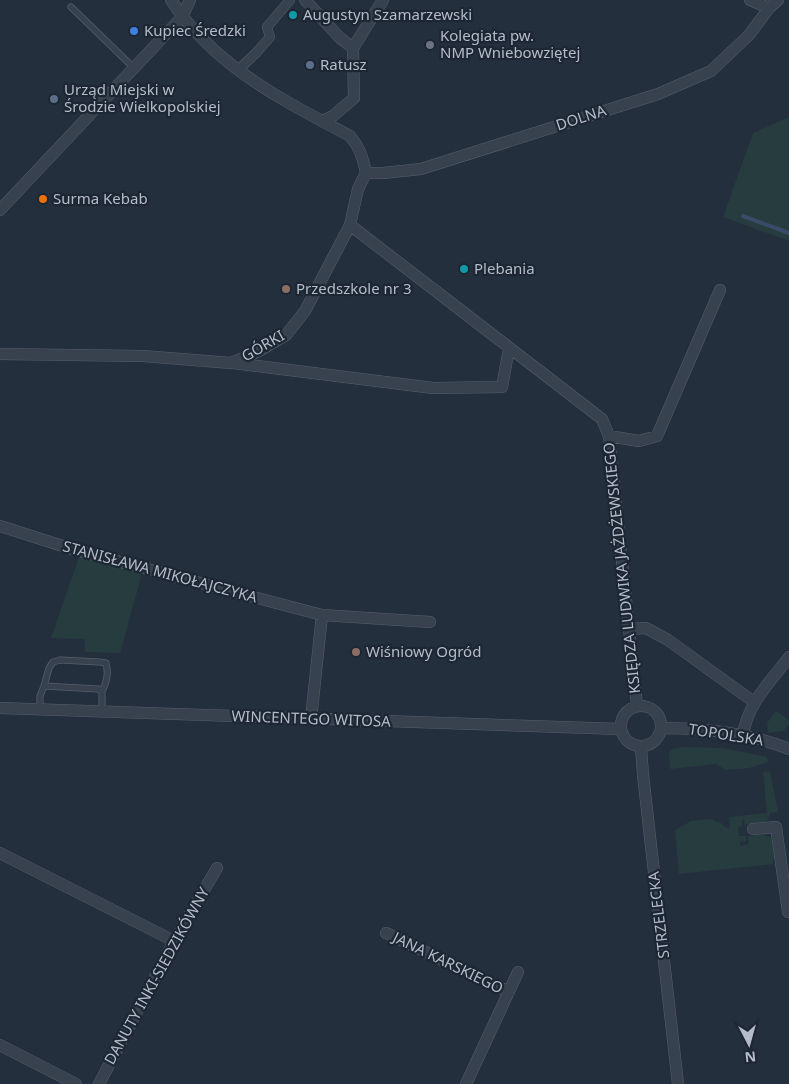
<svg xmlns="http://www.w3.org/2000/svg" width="789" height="1084" font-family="'Noto Sans',sans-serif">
	<rect width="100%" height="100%" fill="#242f3e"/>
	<path fill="#263c3f" d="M 789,117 L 789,241 L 723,217 L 753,133 Z
		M 80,554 L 142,569 L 140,581 L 120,653 L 85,652 L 85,639 L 51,638 Z
		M 776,711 L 789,720 L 789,724 L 784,731 L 768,733 L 767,723 Z
		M 682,747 L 723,748 L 767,757 L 768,762 L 749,768 L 726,770 L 716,764 L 670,769 L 669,753 L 672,749 Z
		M 770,771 L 778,812 L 770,813 L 768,820 L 765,822 L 756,822 L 756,824 L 745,825 L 744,820 L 742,820 L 742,826 L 738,827 L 739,836 L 746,836 L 746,841 L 740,842 L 740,846 L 749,844 L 748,836 L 764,834 L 771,838 L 775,858 L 773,859 L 773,864 L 679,874 L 675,830 L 691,821 L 713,819 L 714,821 L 721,823 L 726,828 L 730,827 L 729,817 L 767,813 L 763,772 Z"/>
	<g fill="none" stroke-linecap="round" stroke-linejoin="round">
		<path stroke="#394c67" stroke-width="4" d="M 743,216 L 789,233"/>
		<defs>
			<path id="service" d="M 71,7 L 134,68
				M 44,686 L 49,668 L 53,662 L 60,660 L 100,662 L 106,663 C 109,674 107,682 102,691
				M 40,710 L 40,696 L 44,686 L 98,689 L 102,691 L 102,712"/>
			<path id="pedestrian" d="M 238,70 L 256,53 L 270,37 L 267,27 L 290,0"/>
			<path id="minor" d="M 171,0 C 215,67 281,99 350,136 C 360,148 363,158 366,173
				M 305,0 L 340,38 L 353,48
				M 750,0 L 769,8
				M 353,48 L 383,0
				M 322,121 L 333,116 L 354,98 L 353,48
				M 366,173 L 383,173 L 421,169 L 658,94 L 711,71 L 749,35 L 769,8 L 778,0
				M 0,210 L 182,17 L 190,0
				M 350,225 L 602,419 L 609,436 L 637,706
				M 0,354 L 143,356 L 231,363 L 259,351 L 286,335 L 305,311 L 350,225 L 358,189 L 366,173
				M 233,363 L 433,388 L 502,387 L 509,348
				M 609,436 L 639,441 L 657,436 L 720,290
				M 0,526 L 75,550 L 322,615 L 311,719
				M 322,615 L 430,622
				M 630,629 L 646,628 L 668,640 L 754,702
				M621 726a20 20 0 1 1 40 0a20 20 0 1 1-40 0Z
				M 0,708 L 621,729
				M 661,728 C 705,728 749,733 789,749
				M 743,735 C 747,704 771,681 789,657
				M 641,746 L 643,775 L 678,1084
				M 753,829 L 776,827 L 788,912
				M 0,853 L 174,941
				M 386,933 L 509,992
				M 0,1045 L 76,1084
				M 99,1084 L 174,941 L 217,868
				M 466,1084 L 518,972"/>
		</defs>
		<use href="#service" stroke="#565f6c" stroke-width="7"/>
		<use href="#pedestrian" stroke="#565f6c" stroke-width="10"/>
		<use href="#minor" stroke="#565f6c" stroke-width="12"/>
		<use href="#service" stroke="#38414e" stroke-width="5.5"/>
		<use href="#pedestrian" stroke="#38414e" stroke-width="9"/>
		<use href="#minor" stroke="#38414e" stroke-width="11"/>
	</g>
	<g fill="#0f9aa8" stroke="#1d2633" stroke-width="2">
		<circle cx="293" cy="15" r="5"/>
		<circle cx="464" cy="269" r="5"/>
	</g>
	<circle fill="#3f7fe0" stroke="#1d2633" stroke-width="2" cx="134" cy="31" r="5"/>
	<circle fill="#6b7280" stroke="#1d2633" stroke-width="2" cx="430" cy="45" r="5"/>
	<g fill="#5c6f8a" stroke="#1d2633" stroke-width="2">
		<circle cx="310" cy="65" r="5"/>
		<circle cx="54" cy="99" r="5"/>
	</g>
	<circle fill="#e8710a" stroke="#1d2633" stroke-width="2" cx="43" cy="199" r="5"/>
	<g fill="#8d6e63" stroke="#1d2633" stroke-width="2">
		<circle cx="286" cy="289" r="5"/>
		<circle cx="356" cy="652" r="5"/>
	</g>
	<g text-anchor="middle" stroke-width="4.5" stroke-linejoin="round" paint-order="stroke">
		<g font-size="15" fill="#b4bcc9" stroke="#1d2633" text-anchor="start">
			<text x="303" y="20">Augustyn Szamarzewski</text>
			<text x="144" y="36">Kupiec Średzki</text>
			<text x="440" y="41">Kolegiata pw.<tspan x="440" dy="17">NMP Wniebowziętej</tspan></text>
			<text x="320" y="70">Ratusz</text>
			<text x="64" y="95">Urząd Miejski w<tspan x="64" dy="17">Środzie Wielkopolskiej</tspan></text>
			<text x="53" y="204">Surma Kebab</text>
			<text x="474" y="274">Plebania</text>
			<text x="296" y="294">Przedszkole nr 3</text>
			<text x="366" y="657">Wiśniowy Ogród</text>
		</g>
		<g font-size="15" fill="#b4bcc9" stroke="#1d2633">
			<text transform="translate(581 118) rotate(-18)" y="5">DOLNA</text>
			<text transform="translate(263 346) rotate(-30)" y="5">GÓRKI</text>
			<text transform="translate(622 568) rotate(-96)" y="5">KSIĘDZA LUDWIKA JAŻDŻEWSKIEGO</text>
			<text transform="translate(160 572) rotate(15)" y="5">STANISŁAWA MIKOŁAJCZYKA</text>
			<text transform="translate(311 719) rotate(2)" y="5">WINCENTEGO WITOSA</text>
			<text transform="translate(726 735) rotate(9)" y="5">TOPOLSKA</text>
			<text transform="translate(659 915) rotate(-97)" y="5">STRZELECKA</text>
			<text transform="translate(448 963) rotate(26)" y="5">JANA KARSKIEGO</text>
			<text transform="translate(157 976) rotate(-61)" y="5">DANUTY INKI-SIEDZIKÓWNY</text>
		</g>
	</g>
	<g transform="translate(749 1044) rotate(174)" stroke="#1d2633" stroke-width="4" paint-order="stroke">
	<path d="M0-4L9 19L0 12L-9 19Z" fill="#b4bcc9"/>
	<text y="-8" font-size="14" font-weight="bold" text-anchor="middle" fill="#b4bcc9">N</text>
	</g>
</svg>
